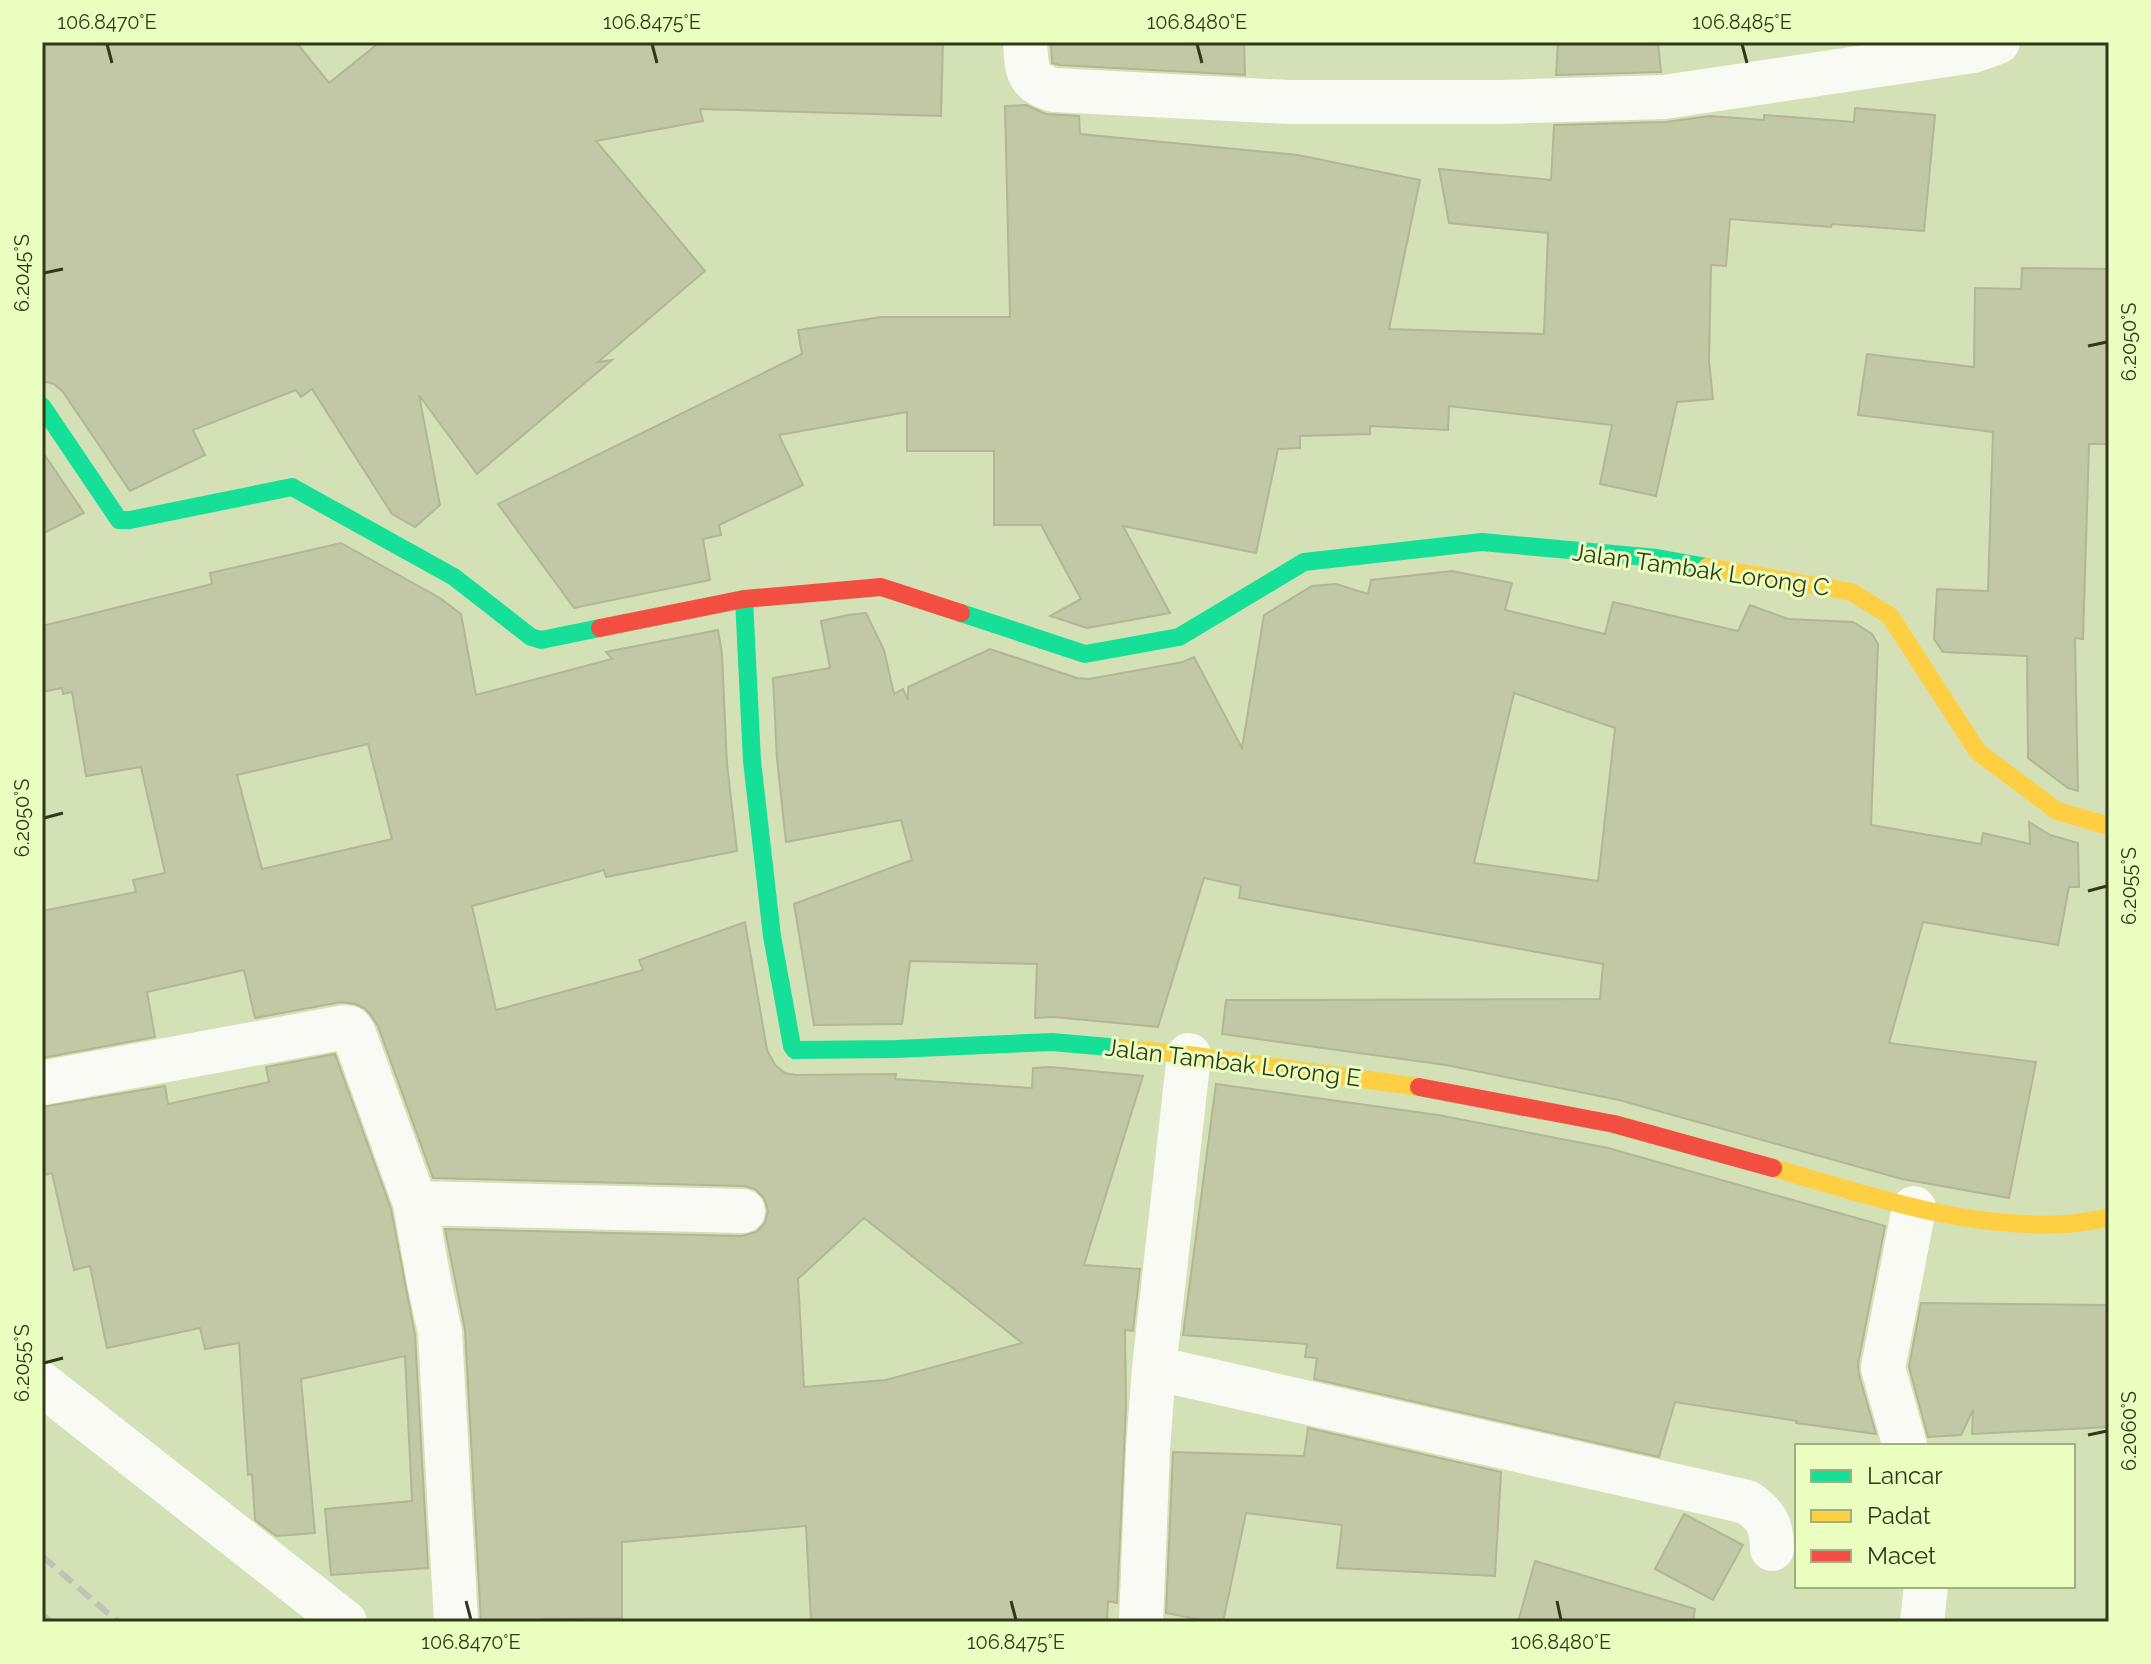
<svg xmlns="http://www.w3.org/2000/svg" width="2151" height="1664" font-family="Raleway,sans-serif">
	<rect width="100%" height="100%" fill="#d4e1b6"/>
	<path fill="#c2c7a6" stroke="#b2b693" stroke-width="2" fill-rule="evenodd" d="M 42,42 L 296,42 L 329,83 L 380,42 L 943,42 L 941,116 L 700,109 L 703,121 L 596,141 L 705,271 L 598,362 L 612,360 L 477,474 L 419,395 L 440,505 L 415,527 L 392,514 L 312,389 L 301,397 L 296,390 L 193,430 L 205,455 L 130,491 L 63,392 L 54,384 L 42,381 Z
		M 1051,42 L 1244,42 L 1245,75 L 1059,65 L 1052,63 Z
		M 1558,42 L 1658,42 L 1661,72 L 1556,75 Z
		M 1026,105 L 1046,114 L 1079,116 L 1080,134 L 1298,155 L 1420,180 L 1389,329 L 1544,334 L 1548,233 L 1449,223 L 1439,169 L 1551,180 L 1554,125 L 1665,122 L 1710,116 L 1764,120 L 1764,115 L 1854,122 L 1855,108 L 1935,115 L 1924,231 L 1832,224 L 1831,227 L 1730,219 L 1726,266 L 1711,265 L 1709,361 L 1713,399 L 1677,402 L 1656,496 L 1600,484 L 1612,425 L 1449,406 L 1448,430 L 1370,426 L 1370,434 L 1300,436 L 1300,448 L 1278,449 L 1256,553 L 1123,526 L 1170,613 L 1087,628 L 1050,616 L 1081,599 L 1041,525 L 994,525 L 994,451 L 907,451 L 907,412 L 779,435 L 803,485 L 719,525 L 721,535 L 703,539 L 710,580 L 574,608 L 498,504 L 802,354 L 798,330 L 881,317 L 1010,317 L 1005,106 Z
		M 2022,268 L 2109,269 L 2109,444 L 2089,444 L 2083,639 L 2075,638 L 2078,791 L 2068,788 L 2028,758 L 2027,656 L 1943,652 L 1934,639 L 1937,589 L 1988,591 L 1993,432 L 1858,415 L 1867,354 L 1974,367 L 1975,288 L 2021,289 Z
		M 42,451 L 84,513 L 42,534 Z
		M 341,543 L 440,598 L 461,614 L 476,695 L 612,659 L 606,652 L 718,630 L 722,654 L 727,764 L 737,851 L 606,877 L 604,870 L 472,906 L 496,1010 L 643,970 L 639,960 L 745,922 L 767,1050 L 775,1065 L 785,1073 L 795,1075 L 896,1074 L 895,1079 L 1032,1088 L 1033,1068 L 1051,1067 L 1143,1076 L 1084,1265 L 1140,1269 L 1133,1331 L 1125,1330 L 1126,1405 L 1117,1603 L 1108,1601 L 1107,1622 L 811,1622 L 806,1526 L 622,1542 L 622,1618 L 542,1619 L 542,1622 L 481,1622 L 465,1330 L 445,1229 L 742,1236 L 756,1232 L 765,1223 L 768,1211 L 764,1198 L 755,1189 L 744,1186 L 433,1178 L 378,1026 L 370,1014 L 364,1008 L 355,1004 L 341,1002 L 255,1018 L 244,970 L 147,992 L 155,1037 L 42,1058 L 42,911 L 136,892 L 133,880 L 165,873 L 141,767 L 86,776 L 72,692 L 63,694 L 62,688 L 42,692 L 42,626 L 212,584 L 210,573 ZM 368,744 L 392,839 L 262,869 L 237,775 ZM 864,1218 L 1022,1343 L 886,1380 L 804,1387 L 798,1279 Z
		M 1452,571 L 1512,583 L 1505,610 L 1605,634 L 1613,602 L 1738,631 L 1750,605 L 1788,619 L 1853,622 L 1872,634 L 1878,644 L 1871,825 L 1981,844 L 1983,833 L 2030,844 L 2029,822 L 2050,835 L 2078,843 L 2079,887 L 2069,887 L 2058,945 L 1923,922 L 1889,1043 L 2036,1062 L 2009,1198 L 1902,1179 L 1619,1100 L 1446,1065 L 1222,1034 L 1226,1000 L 1600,999 L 1603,964 L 1239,898 L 1241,886 L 1204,878 L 1158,1027 L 1054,1017 L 1035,1018 L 1037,964 L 910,961 L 902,1024 L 814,1025 L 794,904 L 912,860 L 901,820 L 786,842 L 777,759 L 773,678 L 830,668 L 821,621 L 848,615 L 866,613 L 884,650 L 894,694 L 903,689 L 908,700 L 908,687 L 990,649 L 1077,678 L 1089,679 L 1183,662 L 1194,657 L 1242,748 L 1264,615 L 1312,586 L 1336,584 L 1368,594 L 1371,580 ZM 1514,693 L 1615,728 L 1598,881 L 1474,863 Z
		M 335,1054 L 391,1209 L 415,1335 L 428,1568 L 331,1575 L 325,1509 L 412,1501 L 405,1356 L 301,1379 L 315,1533 L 276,1536 L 255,1520 L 252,1474 L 248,1475 L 239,1343 L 205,1349 L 200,1328 L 107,1348 L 90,1266 L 74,1270 L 52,1173 L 42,1176 L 42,1107 L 165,1086 L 168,1104 L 269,1082 L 266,1067 Z
		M 1216,1084 L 1438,1115 L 1608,1148 L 1885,1226 L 1858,1364 L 1859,1375 L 1876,1434 L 1796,1423 L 1797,1421 L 1675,1402 L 1659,1457 L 1314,1379 L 1317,1358 L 1305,1357 L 1307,1344 L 1183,1335 Z
		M 1921,1303 L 2109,1305 L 2109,1427 L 1972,1434 L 1973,1410 L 1961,1435 L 1928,1437 L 1909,1367 Z
		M 1308,1428 L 1501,1472 L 1495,1576 L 1337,1568 L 1342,1525 L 1246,1513 L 1223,1622 L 1212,1622 L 1166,1613 L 1173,1452 L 1304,1456 Z
		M 1684,1514 L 1743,1545 L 1713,1600 L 1655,1569 Z
		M 1535,1561 L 1695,1609 L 1693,1622 L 1518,1622 Z"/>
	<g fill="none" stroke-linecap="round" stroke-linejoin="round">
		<path stroke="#f9faf4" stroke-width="44" d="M 1025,42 C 1027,69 1025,82 1054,90 L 1288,102 L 1503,102 L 1664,97 L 1973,51 L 1998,42
			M 42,1083 L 345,1027 L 350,1028 L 354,1034 L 415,1203 L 743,1211
			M 415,1203 L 429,1282 L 440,1332 L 456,1622
			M 1154,1368 L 1747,1502 C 1766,1515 1772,1525 1772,1549
			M 42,1384 L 345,1622
			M 1905,1446 L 1883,1368 L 1914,1208
			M 1141,1622 L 1148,1449 L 1154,1368 L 1189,1055
			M 1922,1622 L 1926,1586"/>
		<path stroke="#16e098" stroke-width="18" d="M 42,406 L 119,520 L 130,520 L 292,487 L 454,577 L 531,637 L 541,640 L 600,628
			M 744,599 L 752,761 L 772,936 L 792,1046 L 795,1050 L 896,1049 L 1052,1042 L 1120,1048
			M 961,613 L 1085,654 L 1179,637 L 1304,562 L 1482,542 L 1657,558 L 1707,567"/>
		<path stroke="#ffcf43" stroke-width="18" d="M 1707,567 L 1852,592 L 1890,616 L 1978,752 L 2057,811 L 2109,826
			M 1120,1048 L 1189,1055 L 1419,1087
			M 1773,1168 C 1868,1195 1966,1230 2067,1224 C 2081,1223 2095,1220 2109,1218"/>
		<path stroke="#f24e42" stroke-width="18" d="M 600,628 L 744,599 L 881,587 L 961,613
			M 1419,1087 L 1614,1124 L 1773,1168"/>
		<path stroke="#bfc2b7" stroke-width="6" stroke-dasharray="16 8" stroke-linecap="butt" d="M 42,1556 L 118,1622
			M 42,1614 L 51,1622"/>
	</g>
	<path fill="none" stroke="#2f3919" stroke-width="3" d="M 107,44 L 112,63M 652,44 L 657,63M 1197,44 L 1202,63M 1742,44 L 1747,63M 44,273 L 63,269M 2088,346 L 2107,342M 44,818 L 63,813M 2088,891 L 2107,886M 44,1363 L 63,1358M 2088,1435 L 2107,1431M 466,1601 L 471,1620M 1011,1601 L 1016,1620M 1557,1601 L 1561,1620"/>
	<g text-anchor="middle" stroke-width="6" stroke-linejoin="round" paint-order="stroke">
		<g font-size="24" fill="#2f3919" stroke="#e9febf">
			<text transform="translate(1701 570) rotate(8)" y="8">Jalan Tambak Lorong C</text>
			<text transform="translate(1233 1063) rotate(7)" y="8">Jalan Tambak Lorong E</text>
		</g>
	</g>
	<rect width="2151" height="1664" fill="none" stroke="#e9febf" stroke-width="88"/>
	<rect x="1795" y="1444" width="280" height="144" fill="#e9febf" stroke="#9faf7d" stroke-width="2"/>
	<rect x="1811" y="1470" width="40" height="12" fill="#16e098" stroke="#9faf7d" stroke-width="2"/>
	<text x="1867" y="1484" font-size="24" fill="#2f3919">Lancar</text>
	<rect x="1811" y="1510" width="40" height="12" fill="#ffcf43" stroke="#9faf7d" stroke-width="2"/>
	<text x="1867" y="1524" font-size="24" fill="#2f3919">Padat</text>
	<rect x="1811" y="1550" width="40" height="12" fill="#f24e42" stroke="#9faf7d" stroke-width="2"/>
	<text x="1867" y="1564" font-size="24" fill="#2f3919">Macet</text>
	<rect x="44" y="44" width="2063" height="1576" fill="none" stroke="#2f3919" stroke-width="3"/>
	<g font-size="20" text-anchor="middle" fill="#2f3919">
		<text x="107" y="29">106.8470°E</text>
		<text x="652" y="29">106.8475°E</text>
		<text x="1197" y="29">106.8480°E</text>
		<text x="1742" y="29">106.8485°E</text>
		<text transform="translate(22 273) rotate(-90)" y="7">6.2045°S</text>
		<text transform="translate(2129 342) rotate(-90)" y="7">6.2050°S</text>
		<text transform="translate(22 818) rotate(-90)" y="7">6.2050°S</text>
		<text transform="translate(2129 886) rotate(-90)" y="7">6.2055°S</text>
		<text transform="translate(22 1363) rotate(-90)" y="7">6.2055°S</text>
		<text transform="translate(2129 1431) rotate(-90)" y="7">6.2060°S</text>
		<text x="471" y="1649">106.8470°E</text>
		<text x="1016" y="1649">106.8475°E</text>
		<text x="1561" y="1649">106.8480°E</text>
	</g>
</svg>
